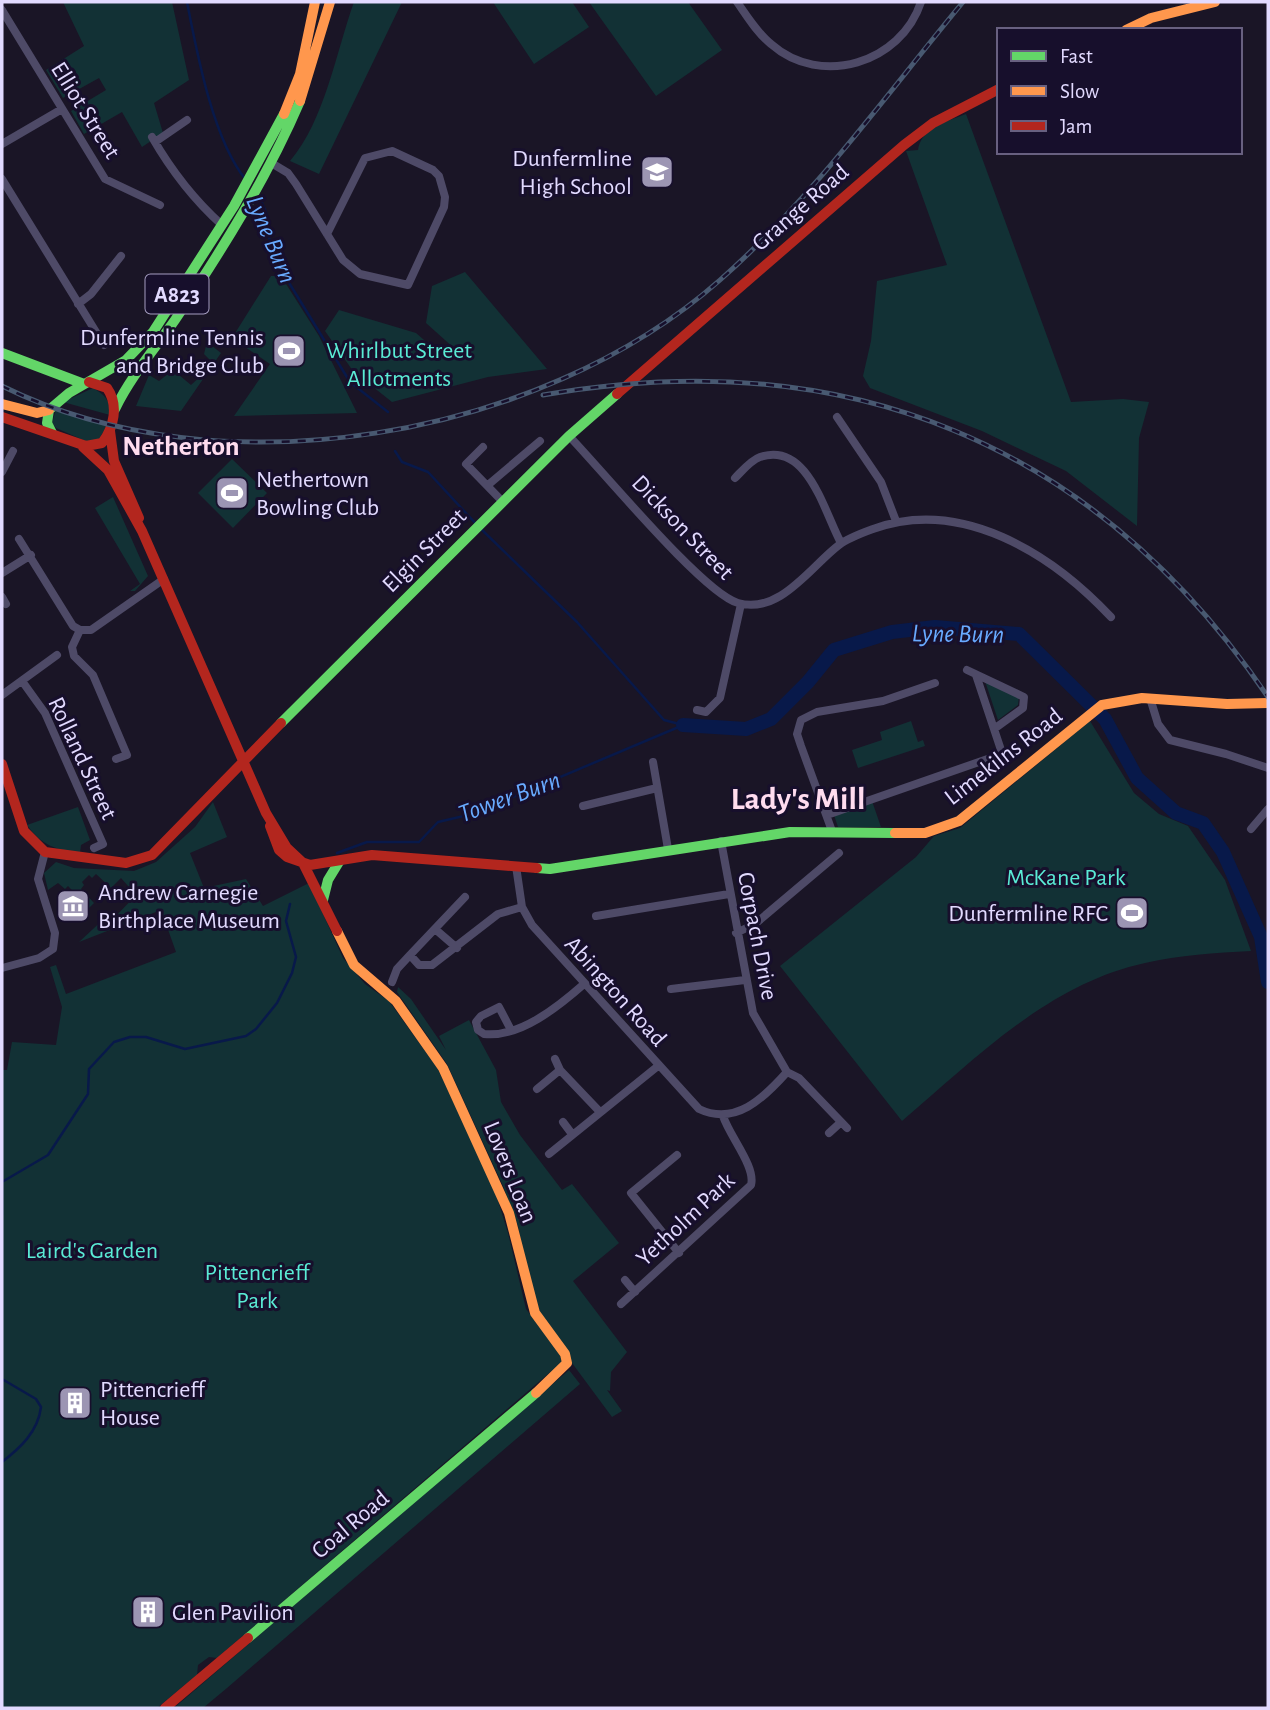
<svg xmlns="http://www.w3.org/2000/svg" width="1270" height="1710" font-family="'Alegreya Sans',sans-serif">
	<rect width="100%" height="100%" fill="#1a1526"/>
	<path fill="#123135" d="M 63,2 L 172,2 L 189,80 L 154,103 L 163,133 L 142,147 L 122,112 L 84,134 L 71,111 L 106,90 L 99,78 L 63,98 L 46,70 L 84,46 Z
		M 354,2 L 402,2 L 319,174 L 290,161 C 325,120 336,52 354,2 Z
		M 493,2 L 572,2 L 589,27 L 534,64 Z
		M 589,2 L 688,2 L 722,50 L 656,96 Z
		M 966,114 L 1071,402 L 1123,399 L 1149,402 L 1139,438 L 1137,526 L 1066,471 L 982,431 L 870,388 L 863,376 L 871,341 L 877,281 L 947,265 L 906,151 L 918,150 C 921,128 948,121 966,114 Z
		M 465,272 L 547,369 L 488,377 L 392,402 L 353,371 L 325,331 L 339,310 L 416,333 L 446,359 L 455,349 L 426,323 L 432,286 Z
		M 271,276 L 281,276 L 319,336 L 357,413 L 234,416 L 270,364 L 232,338 Z
		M 207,342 L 221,353 L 181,411 L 136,406 L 149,375 L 159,381 L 173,370 L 191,385 L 203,374 L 203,370 L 210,360 L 204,354 Z
		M 93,388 C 105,395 111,401 110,415 L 63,402 Z
		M 56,409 L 108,424 L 99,439 L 90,443 L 56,428 L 52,423 Z
		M 232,459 L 267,493 L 233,528 L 198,493 Z
		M 113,497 L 148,576 L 135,591 L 130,591 L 140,584 L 95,508 Z
		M 985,681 L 1019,697 L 1018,705 L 998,720 Z
		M 911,721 L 918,742 L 923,740 L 925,746 L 858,768 L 852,750 L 882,740 L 880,732 Z
		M 1090,721 L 1134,793 L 1159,814 L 1188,826 L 1225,880 L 1251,951 C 1215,953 1180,955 1145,963 C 1048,984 975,1059 902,1121 L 780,966 L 916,857 L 934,836 L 960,828 Z
		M 872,801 L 881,827 L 838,827 L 834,815 Z
		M 213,802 L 227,837 L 190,853 L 204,888 L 246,879 L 263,906 L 309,883 L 343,958 L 365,984 L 389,1001 L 438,1069 L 495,1191 L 508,1233 L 526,1309 L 562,1357 L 562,1362 L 217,1658 L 209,1657 L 198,1665 L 197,1675 L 157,1708 L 2,1708 L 2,1070 L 7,1070 L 12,1042 L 56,1045 L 62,1007 L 50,967 L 56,965 L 66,994 L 176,952 L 161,910 L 79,942 L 106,917 L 116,916 L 136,895 L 121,878 L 111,888 L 96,874 L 92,878 L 89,875 L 82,882 L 84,885 L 81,889 L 94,903 L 89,908 L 68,886 L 65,889 L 58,883 L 48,890 L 44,873 L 56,862 L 74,868 L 134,871 L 156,862 L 195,827 Z
		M 78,807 L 90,840 L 81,845 L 80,853 C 55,849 42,846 27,825 Z
		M 398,987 L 411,999 L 446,1050 L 439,1036 L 469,1020 L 496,1070 L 501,1102 L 520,1135 L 562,1190 L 572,1184 L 619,1243 L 573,1281 L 627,1352 L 611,1372 L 610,1391 L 607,1390 L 622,1411 L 612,1417 L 535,1313 L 518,1226 L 503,1186 L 447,1064 L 397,992 Z
		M 569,1370 L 580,1384 L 227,1688 L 203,1708 L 174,1708 Z"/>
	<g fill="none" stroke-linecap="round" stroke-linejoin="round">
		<path stroke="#08194a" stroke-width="2.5" d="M 187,2 C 197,53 213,140 246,180
			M 259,196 L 266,212 L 268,235 L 283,273 L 350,382 L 388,412
			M 395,451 L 402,462 L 428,472 L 477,525
			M 482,530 L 577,622 L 664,720 L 683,725
			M 337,853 L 367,842 L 419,842 L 438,822 L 468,815 L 501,802 L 681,726
			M 2,1215 L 2,1182 L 48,1155 L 88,1094 L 89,1069 L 114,1042 L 130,1037 L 146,1037 L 185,1049 L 246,1036 L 256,1029 L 277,1003 L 292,973 L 296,957 L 286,921 L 290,904
			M 2,1379 L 36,1399 L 41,1407 C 38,1432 20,1448 2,1462"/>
		<path stroke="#08194a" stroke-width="14" d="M 683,725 L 746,729 L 771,719 L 808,682 L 834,650 L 892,632 L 935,627 L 1019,634 L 1105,719 L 1137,778 L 1176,813 L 1203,823 L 1223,852 L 1261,937 L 1268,982"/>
		<path stroke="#4e4a67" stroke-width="8" d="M 737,2 C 747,16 757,33 771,44 C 821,88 901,63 921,2
			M 2,10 L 105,179 L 160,205
			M 152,137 C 171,170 193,199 222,225
			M 155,142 L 187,120
			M 2,144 L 62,109
			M 273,164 L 288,173 L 296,184 L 343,260 L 360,274 L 408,285 L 444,207 L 445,197 L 439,176 L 433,170 L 392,151 L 365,158 L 327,234
			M 2,179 L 104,345
			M 78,304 L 91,294 L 121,256
			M 837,417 L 881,482 L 896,521
			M 569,436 C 601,469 703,593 738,603 C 780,615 811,566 839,545 C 848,538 862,533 873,529 C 961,497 1051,553 1111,617
			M 483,447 L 466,464 L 503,502
			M 2,472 L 13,451
			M 735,478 C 742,471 751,460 760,457 C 808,441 824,512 841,543
			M 488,485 L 540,441
			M 19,539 L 73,626 L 80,630
			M 2,573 L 31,555
			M 2,597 L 6,604
			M 967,670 L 1024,697 L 1023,708 L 994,729
			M 22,681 L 45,713 L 103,844 L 94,848
			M 2,695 L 57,655
			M 1150,698 L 1158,724 L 1170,740 L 1226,754 L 1268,768
			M 697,710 L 706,712 L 720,698 L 741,604
			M 116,759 L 127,755 L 93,675 L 74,656 L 72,647 L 80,630 L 91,630 L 164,579
			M 653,762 L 668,849
			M 583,806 L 657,788
			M 827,815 L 999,755 L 1001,750 L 976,675
			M 1251,829 L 1268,809
			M 832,831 L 801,746 L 797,734 L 801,720 L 817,712 L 883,701 L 935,683
			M 516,866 L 522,907 L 532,925 L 699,1109 C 735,1126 763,1099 787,1072 L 753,1013 L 721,841
			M 596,916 L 729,894
			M 435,929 L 457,948
			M 736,933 L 755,924 L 839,853
			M 410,955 L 465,897
			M 2,968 L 39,958 L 53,949 L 55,933 L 38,879 L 45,852
			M 392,982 L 397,969 L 410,955 L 419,965 L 432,965 L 498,914 L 522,907
			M 671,989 L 745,980
			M 511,1030 L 499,1007 L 481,1016 L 476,1022 L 478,1030 L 484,1034 C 520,1038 559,1006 584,984
			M 555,1059 L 560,1070 L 600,1112
			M 787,1072 L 799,1078 L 847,1128
			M 537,1089 L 560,1070
			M 563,1122 L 572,1134
			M 829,1133 L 840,1123
			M 549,1154 L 658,1066
			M 677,1155 L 631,1193 L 679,1253
			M 625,1280 L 635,1292
			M 621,1304 L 751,1185 C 756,1167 730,1137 723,1116"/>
		<path stroke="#63d668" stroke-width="10" d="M 2,353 L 84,384
			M 115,409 C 131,376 154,350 175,320 C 222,250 267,178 300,101
			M 52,433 L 47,423 L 49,410 L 69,393 L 126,360 L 153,332 L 234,206 L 284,114
			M 281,723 L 569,436 L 617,394
			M 537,868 L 550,869 L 790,832 L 895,833
			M 323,900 L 328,880 L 339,862
			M 248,1638 L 536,1393"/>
		<path stroke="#ff974d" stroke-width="10" d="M 1126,30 L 1151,18 L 1215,2
			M 300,101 L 330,2
			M 284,114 L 300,74 L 315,2
			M 2,404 L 37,413 L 49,410
			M 895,833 L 925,833 L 959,821 L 1102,705 L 1142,698 L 1227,704 L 1268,703
			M 337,931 L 354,965 L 396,1001 L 443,1068 L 509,1213 L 535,1313 L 565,1354 L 567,1363 L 536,1393"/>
		<path stroke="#b3261e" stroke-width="10" d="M 617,394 L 904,145 L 933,123 L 999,89
			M 2,417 L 86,446 L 102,443 C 114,428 119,405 107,388 L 89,382
			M 110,431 L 114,461 L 139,518
			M 83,447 L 108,470 L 142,531 L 266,813 L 287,848 L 303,863 L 337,931
			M 2,764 L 24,831 L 45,852 L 126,863 L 152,855 L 281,723
			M 270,826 L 279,850 L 287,857 L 310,865 L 372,855 L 537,868
			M 165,1708 L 248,1638"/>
		<defs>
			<path id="rail" d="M 2,386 C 220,494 540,439 720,280 C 812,199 885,96 963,2
				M 543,395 C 845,342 1095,442 1268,697"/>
		</defs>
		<use href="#rail" stroke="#485971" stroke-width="5"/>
		<use href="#rail" stroke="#170f2c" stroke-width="2.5" stroke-dasharray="8" stroke-linecap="butt"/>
	</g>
	<defs>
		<symbol id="school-square" viewBox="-11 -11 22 22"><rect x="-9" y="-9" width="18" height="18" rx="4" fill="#9c95b3" stroke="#170f2c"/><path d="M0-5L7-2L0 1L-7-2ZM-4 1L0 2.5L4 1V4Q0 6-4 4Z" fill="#fff"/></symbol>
		<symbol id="stadium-square" viewBox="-11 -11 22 22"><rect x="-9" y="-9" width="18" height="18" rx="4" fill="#9c95b3" stroke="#170f2c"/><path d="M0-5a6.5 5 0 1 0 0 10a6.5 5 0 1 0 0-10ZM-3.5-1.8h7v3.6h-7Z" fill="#fff"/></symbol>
		<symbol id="museum-square" viewBox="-11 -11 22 22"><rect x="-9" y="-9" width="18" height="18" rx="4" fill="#9c95b3" stroke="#170f2c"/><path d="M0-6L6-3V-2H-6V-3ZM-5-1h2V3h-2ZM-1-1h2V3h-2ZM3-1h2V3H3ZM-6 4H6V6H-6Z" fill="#fff"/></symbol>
		<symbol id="building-square" viewBox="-11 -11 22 22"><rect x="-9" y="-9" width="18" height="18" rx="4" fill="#9c95b3" stroke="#170f2c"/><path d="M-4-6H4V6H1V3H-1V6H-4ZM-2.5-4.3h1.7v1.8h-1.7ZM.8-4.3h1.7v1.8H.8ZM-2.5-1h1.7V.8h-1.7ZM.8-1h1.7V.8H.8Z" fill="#fff"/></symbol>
	</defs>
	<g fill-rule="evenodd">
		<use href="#school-square" x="638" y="153" width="38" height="38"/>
		<use href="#stadium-square" x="270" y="332" width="38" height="38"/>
		<use href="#stadium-square" x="213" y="474" width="38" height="38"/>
		<use href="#museum-square" x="54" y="887" width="38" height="38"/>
		<use href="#stadium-square" x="1113" y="894" width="38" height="38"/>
		<use href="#building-square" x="56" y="1384" width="38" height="38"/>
		<use href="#building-square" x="129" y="1593" width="38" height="38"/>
	</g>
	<g text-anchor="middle" stroke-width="6" stroke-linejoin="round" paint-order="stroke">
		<rect fill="#170f2c" stroke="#a59dc0" stroke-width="2" x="145.5" y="274.5" width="63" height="39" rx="5"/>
		<g font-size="23" font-weight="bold" fill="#e2daff">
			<text x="177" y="302">A823</text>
		</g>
		<g font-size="24" fill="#e2daff" stroke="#170f2c">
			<text transform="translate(86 110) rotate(58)" y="8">Elliot Street</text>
			<text transform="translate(800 207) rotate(-41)" y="8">Grange Road</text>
			<text transform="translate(683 527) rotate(46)" y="8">Dickson Street</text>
			<text transform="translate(424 550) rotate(-45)" y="8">Elgin Street</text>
			<text transform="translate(1003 756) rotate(-38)" y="8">Limekilns Road</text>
			<text transform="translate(83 758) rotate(65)" y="8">Rolland Street</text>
			<text transform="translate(758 936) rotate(79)" y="8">Corpach Drive</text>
			<text transform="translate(616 991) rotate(48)" y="8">Abington Road</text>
			<text transform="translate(511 1172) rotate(68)" y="8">Lovers Loan</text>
			<text transform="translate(685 1219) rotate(-43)" y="8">Yetholm Park</text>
			<text transform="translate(350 1524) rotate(-40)" y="8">Coal Road</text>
		</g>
		<g font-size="24" fill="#e2daff" stroke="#170f2c" text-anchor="start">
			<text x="632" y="166" text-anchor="end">Dunfermline<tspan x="632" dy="28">High School</tspan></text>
			<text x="264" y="345" text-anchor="end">Dunfermline Tennis<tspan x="264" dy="28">and Bridge Club</tspan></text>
			<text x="256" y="487">Nethertown<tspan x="256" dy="28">Bowling Club</tspan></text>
			<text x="98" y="900">Andrew Carnegie<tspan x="98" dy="28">Birthplace Museum</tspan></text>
			<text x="1108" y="921" text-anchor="end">Dunfermline RFC</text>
			<text x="100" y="1397">Pittencrieff<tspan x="100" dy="28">House</tspan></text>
			<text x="172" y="1620">Glen Pavilion</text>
		</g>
		<g font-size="24" fill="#5aebd5" stroke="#170f2c">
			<text x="399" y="358">Whirlbut Street<tspan x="399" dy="28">Allotments</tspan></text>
			<text x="1066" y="885">McKane Park</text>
			<text x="92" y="1258">Laird's Garden</text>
			<text x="257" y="1280">Pittencrieff<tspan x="257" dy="28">Park</tspan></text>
		</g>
		<g font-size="26" font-style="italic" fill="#68aaff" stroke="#170f2c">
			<text transform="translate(272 239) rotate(67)" y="9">Lyne Burn</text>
			<text transform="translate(958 633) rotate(1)" y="9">Lyne Burn</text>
			<text transform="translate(509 796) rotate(-20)" y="9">Tower Burn</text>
		</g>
		<g font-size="28" font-weight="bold" fill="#ffdcef" stroke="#170f2c">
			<text x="181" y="455">Netherton</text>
		</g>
		<g font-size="32" font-weight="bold" fill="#ffdcef" stroke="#170f2c">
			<text x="798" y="809">Lady's Mill</text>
		</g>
	</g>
	<rect width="1270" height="1710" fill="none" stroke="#e2daff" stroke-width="7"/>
	<rect x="997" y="28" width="245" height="126" fill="#170f2c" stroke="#686080" stroke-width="2"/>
	<rect x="1011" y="51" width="35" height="10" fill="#63d668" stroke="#686080" stroke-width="2"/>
	<text x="1060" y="63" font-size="21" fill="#e2daff">Fast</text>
	<rect x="1011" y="86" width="35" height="10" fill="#ff974d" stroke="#686080" stroke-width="2"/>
	<text x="1060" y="98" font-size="21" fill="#e2daff">Slow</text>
	<rect x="1011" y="121" width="35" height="10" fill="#b3261e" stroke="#686080" stroke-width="2"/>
	<text x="1060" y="133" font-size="21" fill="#e2daff">Jam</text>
</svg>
